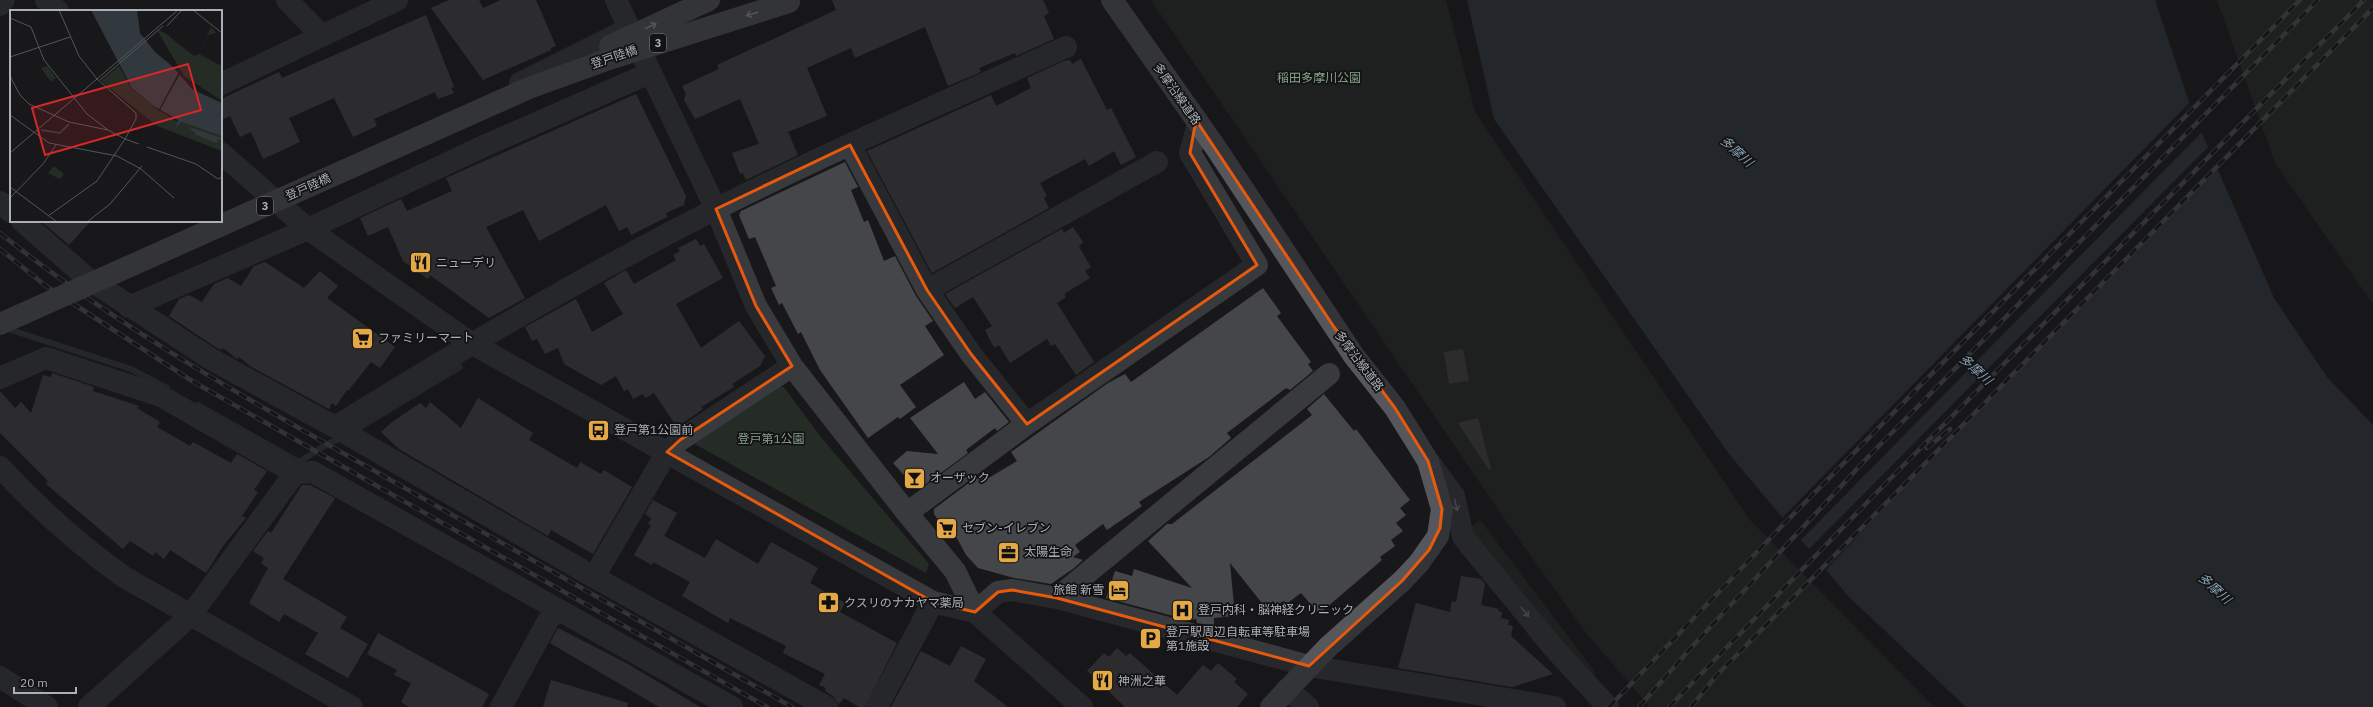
<svg xmlns="http://www.w3.org/2000/svg" width="2373" height="707" font-family="'IBM Plex Sans','Noto Sans JP',sans-serif">
	<rect width="100%" height="100%" fill="#18181a"/>
	<path fill="#242c25" d="M 1151,0 L 1446,0 L 1475,112 L 1749,519 L 1934,707 L 1650,707 L 1586,633 L 1508,524 Z
		M 2217,0 L 2373,0 L 2373,304 L 2275,163 Z
		M 777,386 L 784,387 L 820,436 L 929,564 L 926,573 L 691,442 Z
		M 1480,520 L 1595,672 L 1588,678 L 1467,529 Z"/>
	<path fill="#31393f" d="M 1467,0 L 2155,0 L 2192,111 L 2274,298 L 2327,377 L 2373,425 L 2373,707 L 1966,707 L 1848,596 L 1729,454 L 1494,119 Z"/>
	<path fill="#18181a" d="M 2191,101 L 2203,131 L 1799,542 L 1781,519 Z
		M 2209,146 L 2219,168 L 1990,395 L 1824,572 L 1807,551 Z"/>
	<g fill="none" stroke-linecap="round" stroke-linejoin="round">
		<path stroke="#31393f" stroke-width="6" d="M 5,328 L 131,369 L 167,388
			M 198,405 L 299,462 L 329,443 L 343,438
			M 352,432 L 460,367"/>
	</g>
	<path fill="#45464a" d="M 449,0 L 479,0 L 483,8 L 501,0 L 536,0 L 556,46 L 551,48 L 551,50 L 483,80 L 431,8 Z
		M 832,0 L 1043,0 L 1049,13 L 1044,16 L 1054,39 L 1016,56 L 1015,53 L 979,68 L 981,72 L 948,86 L 925,27 L 855,58 L 851,48 L 807,68 L 827,116 L 788,132 L 798,155 L 746,180 L 743,173 L 740,174 L 732,153 L 759,144 L 740,99 L 695,119 L 684,100 L 686,94 L 682,86 L 719,69 L 717,65 L 836,10 Z
		M 426,15 L 454,87 L 451,88 L 454,93 L 438,99 L 435,92 L 374,119 L 377,126 L 353,137 L 334,98 L 289,118 L 300,142 L 263,159 L 251,132 L 240,137 L 230,116 L 221,120 L 221,99 L 279,72 L 282,78 Z
		M 1081,59 L 1107,110 L 1111,108 L 1136,157 L 1121,165 L 1114,151 L 1089,166 L 1085,159 L 1040,183 L 1047,196 L 1044,198 L 1049,208 L 932,273 L 867,151 L 991,95 L 996,106 L 1031,88 L 1027,78 L 1064,61 L 1070,60 L 1072,64 Z
		M 636,94 L 686,196 L 684,205 L 666,213 L 667,217 L 631,235 L 627,227 L 619,231 L 606,205 L 539,241 L 523,210 L 486,227 L 525,298 L 489,318 L 430,275 L 428,279 L 403,261 L 388,227 L 368,236 L 360,218 L 401,199 L 407,211 L 452,191 L 446,178 Z
		M 845,162 L 858,187 L 851,190 L 864,222 L 868,220 L 884,261 L 895,256 L 916,296 L 933,321 L 925,326 L 944,355 L 900,385 L 916,407 L 900,419 L 898,417 L 868,438 L 820,370 L 801,332 L 798,334 L 782,303 L 779,305 L 771,288 L 776,286 L 755,237 L 749,239 L 739,215 L 741,211 Z
		M 41,221 L 91,221 L 69,245 Z
		M 1073,227 L 1083,242 L 1079,247 L 1091,267 L 1085,271 L 1090,278 L 1064,294 L 1066,297 L 1057,303 L 1094,362 L 1076,375 L 1055,344 L 1051,346 L 1047,339 L 1010,363 L 999,345 L 995,348 L 992,344 L 985,330 L 992,326 L 973,297 L 955,308 L 945,294 L 1062,229 L 1064,233 Z
		M 696,239 L 700,246 L 704,244 L 723,278 L 676,304 L 701,348 L 739,321 L 765,356 L 760,366 L 732,384 L 734,387 L 701,407 L 703,409 L 677,427 L 654,393 L 645,398 L 643,394 L 633,399 L 628,389 L 624,391 L 616,376 L 601,385 L 564,364 L 558,348 L 545,354 L 537,339 L 532,341 L 525,327 L 576,299 L 592,332 L 623,314 L 604,283 L 626,270 L 634,284 L 676,260 L 673,255 L 680,251 L 678,248 Z
		M 265,262 L 304,288 L 320,271 L 338,286 L 327,298 L 395,347 L 380,368 L 371,362 L 348,391 L 347,390 L 336,406 L 332,403 L 329,409 L 250,366 L 239,357 L 237,359 L 223,348 L 221,350 L 217,348 L 169,316 L 179,299 L 189,295 L 202,302 L 214,284 L 228,278 L 241,286 L 254,266 Z
		M 1263,288 L 1281,313 L 1277,316 L 1311,362 L 1308,364 L 1313,371 L 1290,390 L 1286,388 L 1227,433 L 1231,438 L 1209,457 L 1139,502 L 1142,506 L 1107,530 L 1103,524 L 1075,545 L 1080,552 L 1073,557 L 1083,560 L 1074,568 L 1051,584 L 1014,578 L 978,568 L 966,555 L 952,529 L 947,533 L 934,514 L 934,509 L 982,473 L 987,479 L 1017,461 L 1011,452 L 1108,383 L 1125,374 L 1131,382 Z
		M 1463,349 L 1469,381 L 1449,384 L 1444,352 Z
		M 52,373 L 94,387 L 93,391 L 139,406 L 137,408 L 160,422 L 157,427 L 190,446 L 193,442 L 231,463 L 237,454 L 267,471 L 254,490 L 258,492 L 242,516 L 246,518 L 223,546 L 206,573 L 170,550 L 164,559 L 155,552 L 153,556 L 130,541 L 123,549 L 46,484 L 48,481 L 0,433 L 0,391 L 15,408 L 21,402 L 31,413 L 43,375 L 51,377 Z
		M 964,382 L 975,399 L 985,392 L 1009,422 L 997,431 L 995,428 L 966,450 L 968,453 L 923,486 L 919,480 L 915,483 L 913,480 L 910,482 L 893,463 L 907,451 L 938,454 L 910,418 Z
		M 1324,394 L 1354,431 L 1356,429 L 1410,500 L 1400,508 L 1406,515 L 1396,523 L 1403,531 L 1391,540 L 1395,546 L 1380,557 L 1382,560 L 1319,614 L 1301,593 L 1285,605 L 1283,601 L 1277,606 L 1273,601 L 1265,607 L 1230,563 L 1235,616 L 1214,618 L 1214,626 L 1197,623 L 1196,619 L 1188,620 L 1106,598 L 1115,571 L 1132,576 L 1134,569 L 1192,588 L 1148,541 L 1167,524 L 1172,524 L 1312,415 L 1307,409 Z
		M 478,398 L 533,433 L 529,440 L 577,468 L 580,462 L 601,474 L 604,470 L 632,487 L 593,554 L 551,530 L 548,536 L 399,449 L 381,432 L 391,423 L 420,403 L 426,408 L 430,402 L 461,428 Z
		M 1478,418 L 1491,469 L 1489,470 L 1458,423 Z
		M 302,485 L 310,485 L 335,498 L 283,579 L 347,617 L 340,628 L 368,644 L 348,678 L 305,654 L 318,633 L 284,614 L 279,622 L 249,603 L 268,568 L 261,563 L 264,558 L 253,551 L 268,531 L 271,533 Z
		M 653,500 L 677,513 L 664,536 L 705,558 L 716,539 L 758,564 L 771,542 L 818,568 L 810,583 L 845,603 L 840,612 L 897,643 L 865,707 L 859,707 L 844,698 L 839,704 L 833,696 L 825,691 L 826,688 L 819,685 L 825,674 L 783,653 L 786,646 L 730,618 L 728,623 L 682,596 L 690,582 L 653,562 L 652,565 L 634,555 L 651,525 L 648,524 L 651,518 L 645,514 Z
		M 1461,576 L 1481,579 L 1485,584 L 1481,605 L 1499,609 L 1498,611 L 1502,612 L 1501,618 L 1509,620 L 1508,625 L 1513,626 L 1511,636 L 1553,674 L 1512,687 L 1398,668 L 1416,603 L 1450,612 L 1452,601 L 1456,602 Z
		M 558,628 L 626,663 L 700,707 L 659,707 L 550,643 Z
		M 378,633 L 489,694 L 482,707 L 409,707 L 401,702 L 411,683 L 394,675 L 397,670 L 367,654 Z
		M 961,646 L 986,659 L 974,681 L 1008,707 L 891,707 L 921,651 L 950,666 Z
		M 1117,648 L 1126,656 L 1130,653 L 1177,695 L 1203,665 L 1211,671 L 1218,663 L 1237,679 L 1234,682 L 1248,694 L 1237,707 L 1125,707 L 1087,671 L 1104,653 L 1109,657 Z
		M 551,680 L 628,703 L 627,707 L 543,707 Z"/>
	<g fill="none" stroke-linecap="round" stroke-linejoin="round">
		<path stroke="#393a3e" stroke-width="22" d="M 46,0 L 58,11
			M 287,0 L 322,36
			M 616,0 L 716,209 L 756,306 L 792,366 L 907,513 L 955,571 L 975,612 L 1082,707
			M 0,5 L 4,0
			M 520,83 L 626,30
			M 221,84 L 397,0
			M 850,145 L 927,290 L 971,354 L 1027,424
			M 221,153 L 308,229 L 471,343 L 933,602 L 975,612
			M 0,202 L 11,212
			M 22,221 L 87,278 L 211,359 L 335,427 L 594,577 L 827,707
			M 927,290 L 1157,162
			M 129,307 L 308,229 L 484,146 L 650,73
			M 0,378 L 46,358 L 161,396 L 295,473 L 313,472 L 732,707
			M 335,427 C 460,350 585,275 716,209 C 831,151 949,100 1066,47
			M 1429,462 L 1454,496 L 1463,537 L 1553,647 L 1608,707
			M 0,467 C 38,508 78,544 124,577 L 352,707
			M 907,513 L 1027,424 L 1257,265 L 1190,153 L 1197,128 L 1196,120
			M 594,577 L 667,452 L 680,440 L 792,366
			M 1057,598 L 1329,374
			M 975,612 L 998,592 L 1012,590 L 1057,598 L 1309,666 L 1555,707
			M 0,677 L 47,707
			M 1287,689 L 1308,707
			M 89,707 L 190,616 L 295,473
			M 501,707 L 555,608
			M 877,707 L 933,602"/>
		<path stroke="#55575d" stroke-width="22" d="M 1112,0 L 1216,148 L 1354,356 L 1395,408 L 1428,461 L 1442,509 L 1438,536 L 1419,563 L 1402,581 L 1328,647 L 1271,707"/>
		<defs>
			<path id="rail" d="M 0,233 C 117,327 249,400 380,474 C 517,552 655,629 792,707
				M 0,249 L 46,286 L 192,381 L 767,707
				M 1927,448 L 1950,429
				M 1609,707 L 1778,530 L 2300,0
				M 1639,707 L 1689,650 L 1869,456 L 2318,0
				M 1669,707 L 1886,483 L 2364,0
				M 1691,707 L 1716,676 L 2373,8"/>
		</defs>
		<use href="#rail" stroke="#525459" stroke-width="4.5"/>
		<use href="#rail" stroke="#131315" stroke-width="3" stroke-dasharray="9" stroke-linecap="butt"/>
		<path stroke="#55575d" stroke-width="22" d="M 610,46 L 709,0
			M 0,324 L 529,88 L 609,59 L 789,2"/>
	</g>
	<defs><path id="oneway-shaft" d="M-6 0H5M1.5-3L5.5 0L1.5 3" fill="none" stroke-width="1.6" stroke-linecap="round" stroke-linejoin="round"/></defs>
	<g stroke="#9a9ea6">
		<use href="#oneway-shaft" transform="translate(752 14) rotate(163)"/>
		<use href="#oneway-shaft" transform="translate(651 26) rotate(-25)"/>
	</g>
	<g stroke="#787b81">
		<use href="#oneway-shaft" transform="translate(1456 505) rotate(77)"/>
		<use href="#oneway-shaft" transform="translate(1525 612) rotate(51)"/>
	</g>
	<path d="M0 0H2373V707H0ZM 1196,120 L 1334,327 L 1395,408 L 1428,461 L 1442,509 L 1440,528 L 1429,550 L 1402,581 L 1309,666 L 1057,598 L 1012,590 L 998,592 L 975,612 L 933,602 L 667,452 L 680,440 L 792,366 L 756,306 L 716,209 L 850,145 L 927,290 L 971,354 L 1027,424 L 1257,265 L 1190,153 Z" fill="#18181a" fill-opacity=".55" fill-rule="evenodd"/>
	<path fill="none" stroke="#e8590c" stroke-width="3" stroke-linejoin="round" d="M 1196,120 L 1334,327 L 1395,408 L 1428,461 L 1442,509 L 1440,528 L 1429,550 L 1402,581 L 1309,666 L 1057,598 L 1012,590 L 998,592 L 975,612 L 933,602 L 667,452 L 680,440 L 792,366 L 756,306 L 716,209 L 850,145 L 927,290 L 971,354 L 1027,424 L 1257,265 L 1190,153 Z"/>
	<defs>
		<symbol id="restaurant-square" viewBox="-11 -11 22 22"><rect x="-9" y="-9" width="18" height="18" rx="4" fill="#e4a946" stroke="#131315"/><path d="M-5-6h1v4h1v-4h1v4h1v-4h1v5L-1.5 .5V6h-2V.5L-5-1ZM5-6V6H3V1.5H1.5Q1.5-4 5-6Z" fill="#111"/></symbol>
		<symbol id="supermarket-square" viewBox="-11 -11 22 22"><rect x="-9" y="-9" width="18" height="18" rx="4" fill="#e4a946" stroke="#131315"/><path d="M-6-5.5h2.5l.6 2H6L4.5 2H-2.5L-4.4-4H-6ZM-1.5 3.2a1.3 1.3 0 1 0 .1 0ZM3 3.2a1.3 1.3 0 1 0 .1 0Z" fill="#111"/></symbol>
		<symbol id="bus-square" viewBox="-11 -11 22 22"><rect x="-9" y="-9" width="18" height="18" rx="4" fill="#e4a946" stroke="#131315"/><path d="M-5-6H5V4H4V6H2V4H-2V6H-4V4H-5ZM-3.5-4V0h7V-4ZM-3.5 1.2v1.5H-2V1.2ZM2 1.2v1.5H3.5V1.2Z" fill="#111"/></symbol>
		<symbol id="bar-square" viewBox="-11 -11 22 22"><rect x="-9" y="-9" width="18" height="18" rx="4" fill="#e4a946" stroke="#131315"/><path d="M-6-5H6L.8 .8V4.5H3.5V6h-7V4.5H-.8V.8Z" fill="#111"/></symbol>
		<symbol id="office-square" viewBox="-11 -11 22 22"><rect x="-9" y="-9" width="18" height="18" rx="4" fill="#e4a946" stroke="#131315"/><path d="M-6-3h4V-5.5h4V-3h4V5H-6ZM-1-4.5V-3h2v-1.5ZM-6 0V1H6V0Z" fill="#111"/></symbol>
		<symbol id="hotel-square" viewBox="-11 -11 22 22"><rect x="-9" y="-9" width="18" height="18" rx="4" fill="#e4a946" stroke="#131315"/><path d="M-6-4.5h1.5V1H6V5H4.5V3h-9V5H-6ZM-4 0a1.8 1.8 0 1 1 3.6 0ZM.5 0V-2.5h3Q6-2.5 6 0Z" fill="#111"/></symbol>
		<symbol id="pharmacy-square" viewBox="-11 -11 22 22"><rect x="-9" y="-9" width="18" height="18" rx="4" fill="#e4a946" stroke="#131315"/><path d="M-2-6h4v4h4v4h-4v4h-4v-4h-4v-4h4Z" fill="#111"/></symbol>
		<symbol id="hospital-square" viewBox="-11 -11 22 22"><rect x="-9" y="-9" width="18" height="18" rx="4" fill="#e4a946" stroke="#131315"/><path d="M-5-5h3v3.5h4V-5h3V5h-3V1.5h-4V5h-3Z" fill="#111"/></symbol>
		<symbol id="parking-square" viewBox="-11 -11 22 22"><rect x="-9" y="-9" width="18" height="18" rx="4" fill="#e4a946" stroke="#131315"/><path d="M-3.5-5.5H1a3.5 3.5 0 0 1 0 7H-1V5.5H-3.5ZM-1-3.4V-.6H.8a1.4 1.4 0 0 0 0-2.8Z" fill="#111"/></symbol>
	</defs>
	<g fill-rule="evenodd">
		<use href="#restaurant-square" x="408" y="250" width="25" height="25"/>
		<use href="#supermarket-square" x="350" y="326" width="25" height="25"/>
		<use href="#bus-square" x="586" y="418" width="25" height="25"/>
		<use href="#bar-square" x="902" y="466" width="25" height="25"/>
		<use href="#supermarket-square" x="934" y="516" width="25" height="25"/>
		<use href="#office-square" x="996" y="540" width="25" height="25"/>
		<use href="#hotel-square" x="1106" y="578" width="25" height="25"/>
		<use href="#pharmacy-square" x="816" y="590" width="25" height="25"/>
		<use href="#hospital-square" x="1170" y="598" width="25" height="25"/>
		<use href="#parking-square" x="1138" y="626" width="25" height="25"/>
		<use href="#restaurant-square" x="1090" y="668" width="25" height="25"/>
	</g>
	<g text-anchor="middle" stroke-width="3.5" stroke-linejoin="round" paint-order="stroke">
		<g fill="#131315" stroke="#7d8187" stroke-width="1">
			<rect x="650" y="34" width="16" height="18" rx="3"/>
			<rect x="257" y="197" width="16" height="18" rx="3"/>
		</g>
		<g font-size="11" font-weight="bold" fill="#abb0b8">
			<text x="658" y="47">3</text>
			<text x="265" y="210">3</text>
		</g>
		<g font-size="12" fill="#abb0b8" stroke="#131315">
			<text transform="translate(614 57) rotate(-19)" y="4">登戸陸橋</text>
			<text transform="translate(1177 94) rotate(55)" y="4">多摩沿線道路</text>
			<text transform="translate(308 187) rotate(-24)" y="4">登戸陸橋</text>
			<text transform="translate(1359 361) rotate(53)" y="4">多摩沿線道路</text>
		</g>
		<g font-size="12" fill="#84a285" stroke="#131315">
			<text x="1319" y="82">稲田多摩川公園</text>
			<text x="771" y="443">登戸第1公園</text>
		</g>
		<g font-size="12" fill="#abb0b8" stroke="#131315" text-anchor="start">
			<text x="436" y="267">ニューデリ</text>
			<text x="378" y="342">ファミリーマート</text>
			<text x="614" y="434">登戸第1公園前</text>
			<text x="930" y="482">オーザック</text>
			<text x="962" y="532">セブン-イレブン</text>
			<text x="1024" y="556">太陽生命</text>
			<text x="1104" y="594" text-anchor="end">旅館 新雪</text>
			<text x="844" y="607">クスリのナカヤマ薬局</text>
			<text x="1198" y="614">登戸内科・脳神経クリニック</text>
			<text x="1166" y="636">登戸駅周辺自転車等駐車場<tspan x="1166" dy="14">第1施設</tspan></text>
			<text x="1118" y="685">神洲之華</text>
		</g>
		<g font-size="13" font-style="italic" fill="#859eb1" stroke="#131315">
			<text transform="translate(1737 151) rotate(42)" y="5">多摩川</text>
			<text transform="translate(1976 369) rotate(42)" y="5">多摩川</text>
			<text transform="translate(2215 588) rotate(42)" y="5">多摩川</text>
		</g>
	</g>
	<g transform="translate(10 10)">
		<rect width="212" height="212" fill="#18181a"/>
		<path d="M 201,17 L 206,23 L 198,25 L 189,43 ZM 147,20 L 155,23 L 184,46 L 189,44 L 212,56 L 212,91 L 174,66 ZM 37,56 L 46,68 L 41,72 L 31,58 ZM 109,56 L 121,78 L 147,99 L 168,112 L 166,121 L 171,112 L 212,126 L 212,141 L 147,116 L 91,71 ZM 44,156 L 54,164 L 50,169 L 38,163 Z" fill="#242c25"/>
		<path d="M 81,0 L 127,0 L 130,23 L 145,42 L 162,56 L 182,79 L 212,93 L 212,126 L 171,112 L 165,121 L 168,110 L 144,96 L 122,78 ZM 179,117 L 211,128 L 212,130 L 206,129 L 209,132 L 204,132 L 187,125 Z" fill="#31393f"/>
		<path d="M 169,62 L 170,64 L 149,102 L 148,101 Z" fill="#18181a"/>
		<path fill="none" stroke="#31393f" stroke-width="2" d="M 31,120 L 50,123 L 59,114"/>
		<path fill="none" stroke="#535559" stroke-width="1" d="M 49,0 L 69,46 L 87,69M 183,0 L 212,23M 0,8 L 21,17 L 34,50 L 77,104 L 98,120 L 115,129 L 87,171 L 38,206M 157,16 L 172,0M 0,47 L 60,27M 0,66 L 10,85 L 19,94 L 59,112 L 98,120M 87,69 L 126,103 L 126,109 L 115,129 L 129,134M 90,70 L 153,16M 0,105 L 39,133 L 107,146 L 131,159 L 164,188M 137,137 L 186,154 L 208,169 L 212,167M 0,143 L 168,0M 0,177 L 47,212M 0,188 L 33,154 L 46,135M 77,212 L 100,194 L 132,156"/>
		<path fill="#d62828" fill-opacity="0.15" stroke="#d62828" stroke-width="2" d="M 178,54 L 191,100 L 35,145 L 22,98 Z"/>
		<rect width="212" height="212" fill="none" stroke="#abb0b8" stroke-width="2"/>
	</g>
	<path d="M14 687v6h62v-6" fill="none" stroke="#abb0b8" stroke-width="2"/>
	<text x="20" y="687" font-size="12" fill="#abb0b8" stroke="#131315" stroke-width="3" paint-order="stroke">20 m</text>
</svg>
